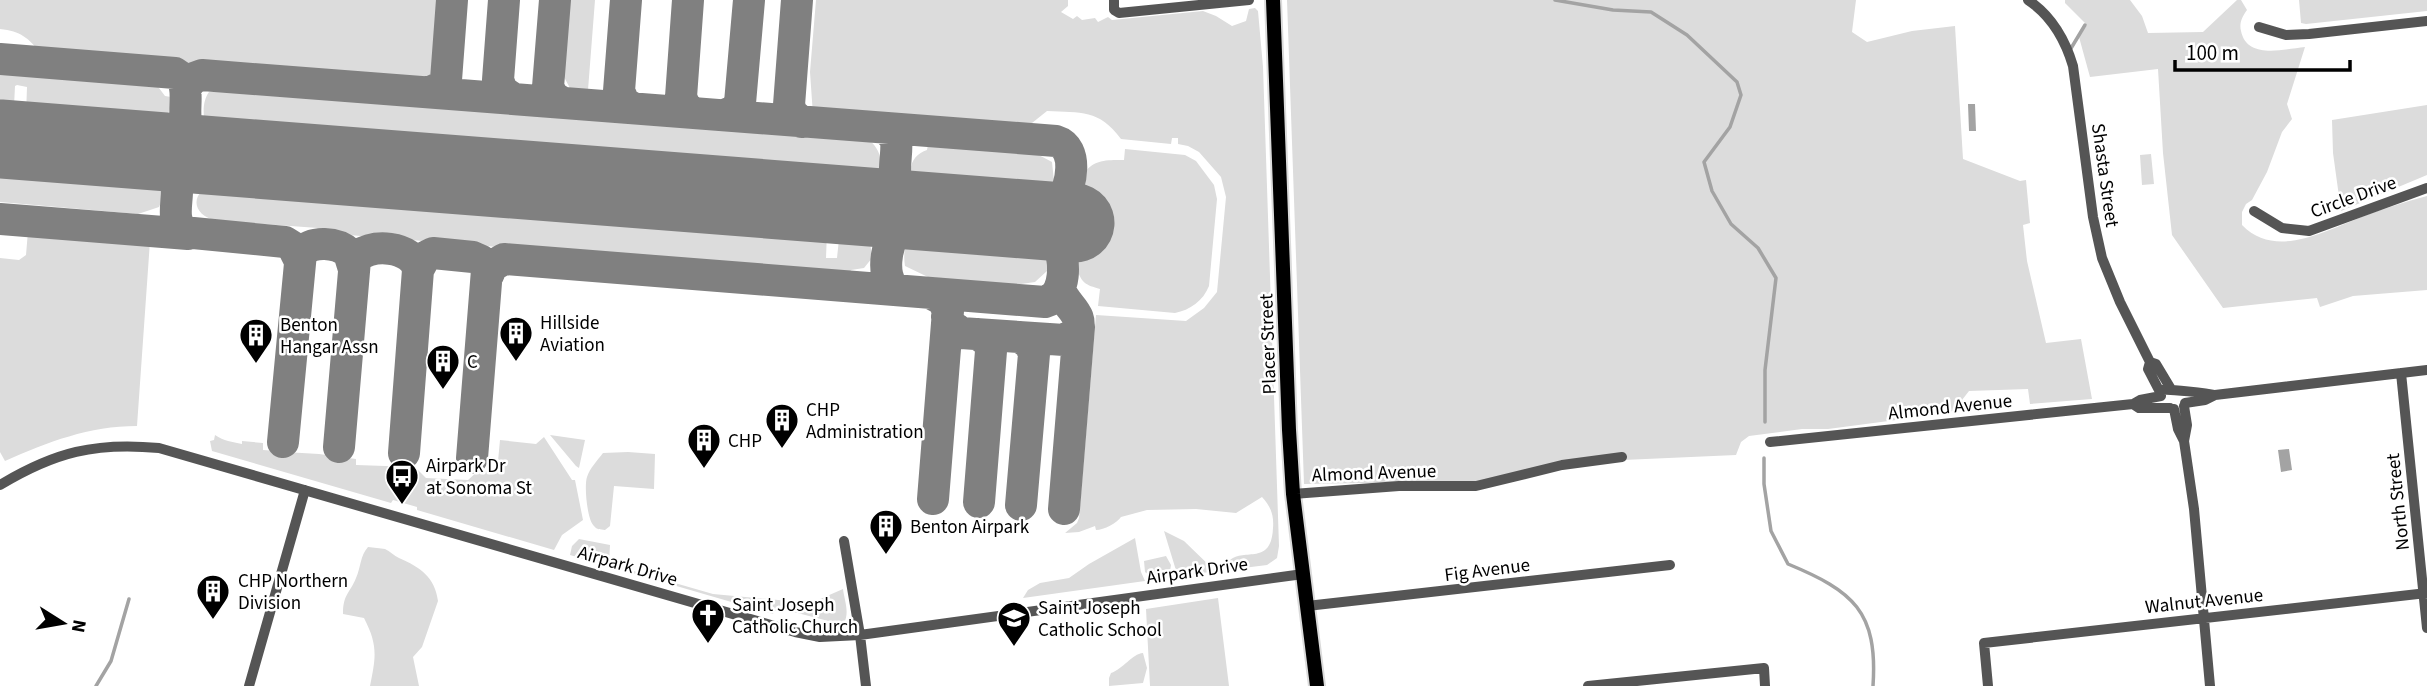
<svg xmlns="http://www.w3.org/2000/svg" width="2427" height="686" font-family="'Source Sans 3',sans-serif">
	<rect width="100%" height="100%" fill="#fff"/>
	<path fill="#dcdcdc" d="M 0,0 L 443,0 L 437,66 L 430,75 L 415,84 L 41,53 C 28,38 21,31 0,29 Z
		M 568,0 L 595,0 L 588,90 L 584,96 L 571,90 L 564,77 Z
		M 816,0 L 1068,0 L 1068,6 L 1061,12 L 1073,19 L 1077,16 L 1082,20 L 1095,18 L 1098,22 L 1108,17 L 1112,20 L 1203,11 L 1216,16 L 1232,26 L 1246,21 L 1249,9 L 1255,8 L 1258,11 L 1263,67 L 1279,546 L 1277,558 L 1267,565 L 1227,570 L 1226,565 C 1239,543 1271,570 1273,528 C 1274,515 1271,507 1262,497 L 1236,513 L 1196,509 L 1147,510 L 1121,517 C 1117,523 1104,530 1096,530 L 1095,526 L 1079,532 L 1065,533 L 1077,523 L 1079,518 L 1096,315 L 1186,321 L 1204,308 L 1217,292 L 1226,197 L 1221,177 L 1199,152 L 1188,146 L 1178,144 L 1178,138 L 1172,138 L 1171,144 L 1121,139 C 1099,109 1081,113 1047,111 L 1022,131 L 813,115 L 810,72 Z
		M 1287,0 L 1856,0 L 1852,32 L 1867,42 L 1912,31 L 1955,26 L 1963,159 L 2020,181 L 2026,180 L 2030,223 L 2023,225 L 2027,261 L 2046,343 L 2081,339 L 2092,399 L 2030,404 L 2028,389 L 1969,391 L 1955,409 L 1949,413 L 1828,429 L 1802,429 L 1749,436 L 1741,442 L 1736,455 L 1623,460 L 1485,481 L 1304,484 Z
		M 2065,0 L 2130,0 L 2142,16 L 2148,33 L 2203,32 L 2237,0 L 2241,0 L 2247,10 C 2242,17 2239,23 2241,31 C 2247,60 2284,49 2305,47 L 2287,104 L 2292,119 L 2282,132 L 2267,172 L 2252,200 L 2246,204 L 2242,212 L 2242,225 C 2275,259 2323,232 2359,218 C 2382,209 2404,202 2427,196 L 2427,290 L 2353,296 L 2320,307 L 2317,298 L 2223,308 L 2172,235 L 2163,153 L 2158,69 L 2090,77 L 2079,37 L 2087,25 L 2065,3 Z
		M 2299,0 L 2427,0 L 2427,11 L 2306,24 L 2301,23 Z
		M 0,67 L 150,78 L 149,84 L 156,84 L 165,96 L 171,97 C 172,111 166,121 152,126 L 26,115 L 27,87 L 17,85 L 15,86 L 14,106 L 19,107 L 18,115 L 0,113 Z
		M 229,85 L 856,134 L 856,138 C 861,139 868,139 871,142 C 881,150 886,170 872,178 C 861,183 842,179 830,178 C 626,156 421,148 218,129 L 204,117 C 203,108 204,99 209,92 L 214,92 Z
		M 2427,105 L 2427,175 L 2341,211 L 2333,153 L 2332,120 Z
		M 938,140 L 1036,149 L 1037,154 L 1052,162 L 1054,181 L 1038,194 L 918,182 C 904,171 913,154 927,150 L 928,144 L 937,146 Z
		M 1125,149 L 1185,155 L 1196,161 L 1214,185 L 1217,199 L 1209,286 C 1203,301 1190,310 1175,313 L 1098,306 L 1100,289 C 1086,285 1081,283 1077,268 L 1084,175 C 1091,159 1109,160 1124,160 Z
		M 2151,154 L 2154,184 L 2142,185 L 2140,155 Z
		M 0,165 L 153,179 L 161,187 L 163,198 L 159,207 L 138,214 L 0,202 Z
		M 217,183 L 822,229 L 827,232 L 826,258 L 837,258 L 839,239 L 834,237 L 834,232 L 861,232 L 870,241 L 872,258 L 864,268 L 851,270 L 848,275 L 324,233 L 318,228 L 263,224 L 258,224 L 255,227 L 217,224 L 218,221 C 189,215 190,190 217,183 Z
		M 28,231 L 150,241 L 137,426 C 89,426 48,442 5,461 L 0,452 L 0,258 L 19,260 L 26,255 Z
		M 919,237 L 1034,247 L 1046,256 L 1047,271 L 1035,282 L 1007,286 L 928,277 L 905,266 C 903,253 904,240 919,237 Z
		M 215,435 C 224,441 232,442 242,444 L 242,441 L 263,443 L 263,450 L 277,451 L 277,453 L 284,455 L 285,452 L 319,454 L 356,459 L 356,465 L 415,467 L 426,478 L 468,480 L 478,471 L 497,472 L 500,440 L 536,444 L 544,437 L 572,480 L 575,480 L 583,520 L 562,535 L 554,550 L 417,510 L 417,507 L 393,500 L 391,503 L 212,451 L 210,441 L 214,440 Z
		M 550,435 L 585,440 L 579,468 L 576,466 Z
		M 628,452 L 655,454 L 654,489 L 614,486 L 610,526 L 605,530 C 600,529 597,530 594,526 C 587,520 584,485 587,477 C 590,468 597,461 603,453 Z
		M 1164,531 L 1184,541 L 1215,571 L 1178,577 Z
		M 1135,538 L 1141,572 L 1145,581 L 1023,598 L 1028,590 L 1040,583 L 1069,578 L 1089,564 Z
		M 579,539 L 610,545 L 609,564 L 713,594 L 811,603 L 843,589 C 844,599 850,612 844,623 L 836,623 L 786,610 L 774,611 L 773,614 L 570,555 L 572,546 Z
		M 368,547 C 374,548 380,548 385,549 C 390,551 394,556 399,558 C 420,567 435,577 438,601 L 422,647 L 413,657 L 419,686 L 370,686 C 376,657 378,645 364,618 L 343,614 C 343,594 350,593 356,578 C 361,567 360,556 368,547 Z
		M 1166,556 L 1171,565 L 1170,571 L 1165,576 C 1158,571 1151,578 1145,572 L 1144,561 Z
		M 1218,598 L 1229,686 L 1150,686 L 1146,609 Z
		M 1143,653 L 1147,668 L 1143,683 L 1109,686 L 1109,678 L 1111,673 C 1123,669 1132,654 1143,653 Z"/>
	<path fill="#a3a3a3" d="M 1968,104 L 1975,104 L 1976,131 L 1969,131 Z
		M 2289,449 L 2292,470 L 2281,472 L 2278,450 Z"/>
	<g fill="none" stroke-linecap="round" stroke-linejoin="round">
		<path stroke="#a3a3a3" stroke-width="3.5" d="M 1555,0 L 1613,10 L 1651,12 L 1687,35 L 1737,82 L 1741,95 L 1730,127 L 1704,162 L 1712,191 L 1731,224 L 1758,248 L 1776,278 L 1765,370 L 1765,422
			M 2070,50 L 2085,25
			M 1764,458 L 1764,484 L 1771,531 L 1788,564 C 1853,591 1878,611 1873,686
			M 96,686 L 111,661 L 129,599"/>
		<path stroke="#808080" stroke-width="32" d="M 504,0 L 498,80 L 502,91 L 514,99
			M 555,0 L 548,87 L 553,97 L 563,103
			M 626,0 L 619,91 L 624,103 L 633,108
			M 688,0 L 681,97 L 685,107 L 694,113
			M 797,0 L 789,105 L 792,114 L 802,122
			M 0,59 L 175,73 C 203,88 160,140 218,154 L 326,162
			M 186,88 L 191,79 L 202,75 L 1056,141 C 1079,148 1072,186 1061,202
			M 430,92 L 441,87 L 446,80 L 452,0
			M 724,115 L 734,111 L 740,103 L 749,0
			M 886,128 L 896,139 C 898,154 892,169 897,183 C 900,193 908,202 918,206 C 939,215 1001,215 1027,217
			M 35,143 L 153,154 C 198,176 162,210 183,232 L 285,242 L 293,247 L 299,259
			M 746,195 L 860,203 C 879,199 890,188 895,170
			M 0,219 L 188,234
			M 418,270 L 425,257 L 433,253 L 473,257 L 482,261 L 487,270 L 472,458
			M 488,275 L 492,266 L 504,259 L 1045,302 C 1067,296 1066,259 1057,242
			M 896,290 C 878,277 887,233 905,221 C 917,213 929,214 943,215
			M 930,293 L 943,300 L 948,311 L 933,499
			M 947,317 L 952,326 L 961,333 L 1064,340 L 1076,333 C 1086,313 1064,306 1060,289
			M 978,334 L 989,342 L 991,351 L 979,502
			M 1020,337 L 1030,344 L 1034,354 L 1021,505
			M 283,442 L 301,253 C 312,240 337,242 349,253 L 353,266
			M 339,447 L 355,260 C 367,241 415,246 418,270 L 404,453
			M 1064,509 L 1079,327"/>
		<path stroke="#808080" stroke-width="79" d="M 0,139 L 1075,223"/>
		<defs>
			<path id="major" d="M 1273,0 L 1289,430 L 1293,494 L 1317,686"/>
		</defs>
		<use href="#major" stroke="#dbdbdb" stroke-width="18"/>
		<path stroke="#555" stroke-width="10" d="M 2028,0 C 2052,16 2065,39 2073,66 L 2093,217 L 2102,258 L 2120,302 L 2150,362 L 2148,369 L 2161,394
			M 1114,1 L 1114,10 L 1119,13 L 1249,0
			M 2259,27 L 2286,35 L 2309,34 L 2427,21
			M 2254,211 L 2282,228 L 2309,231 L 2427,188
			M 2150,362 L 2156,364 L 2171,389
			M 2401,373 L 2427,628
			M 2161,394 L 2163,390 C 2169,389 2207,393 2215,395 L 2427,370
			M 2185,403 L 2205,400 L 2215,395
			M 2133,404 L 2139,408 L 2170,408
			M 2174,409 L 2178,429 L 2184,441 L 2194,509 L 2210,686
			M 2184,441 L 2187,425 L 2184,406
			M 1770,442 L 2133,404 L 2140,400 L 2161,396
			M 0,485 C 55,452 95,442 159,448 L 795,632 L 820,637 L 860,635 L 1303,574
			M 1293,494 L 1399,486 L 1476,486 L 1562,465 L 1622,457
			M 844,541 L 860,635 L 866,686
			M 1307,606 L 1670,565
			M 249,686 L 305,490
			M 1588,686 L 1764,668 L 1765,686
			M 1988,686 L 1984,643 L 2427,593"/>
		<use href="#major" stroke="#000" stroke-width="14"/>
	</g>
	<defs>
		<symbol id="building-pin" viewBox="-11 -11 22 30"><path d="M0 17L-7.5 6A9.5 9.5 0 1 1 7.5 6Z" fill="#000" stroke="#fff"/><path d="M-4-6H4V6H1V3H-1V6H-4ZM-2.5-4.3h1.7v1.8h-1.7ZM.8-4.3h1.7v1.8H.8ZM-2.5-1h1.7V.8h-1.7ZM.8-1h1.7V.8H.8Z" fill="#fff"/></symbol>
		<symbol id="bus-pin" viewBox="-11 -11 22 30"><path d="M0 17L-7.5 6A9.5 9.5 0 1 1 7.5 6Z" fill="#000" stroke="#fff"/><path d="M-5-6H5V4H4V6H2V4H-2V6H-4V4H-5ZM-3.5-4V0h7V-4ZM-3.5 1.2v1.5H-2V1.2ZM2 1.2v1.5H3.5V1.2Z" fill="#fff"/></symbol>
		<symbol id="church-pin" viewBox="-11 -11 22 30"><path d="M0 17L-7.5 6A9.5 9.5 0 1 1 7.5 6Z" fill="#000" stroke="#fff"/><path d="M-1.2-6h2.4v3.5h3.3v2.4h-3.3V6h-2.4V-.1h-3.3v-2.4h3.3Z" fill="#fff"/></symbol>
		<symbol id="school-pin" viewBox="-11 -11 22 30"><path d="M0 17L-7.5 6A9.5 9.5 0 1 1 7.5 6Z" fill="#000" stroke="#fff"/><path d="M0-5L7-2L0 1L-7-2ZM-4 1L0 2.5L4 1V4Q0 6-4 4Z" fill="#fff"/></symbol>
	</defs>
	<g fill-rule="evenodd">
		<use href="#building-pin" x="497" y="314" width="38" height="52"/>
		<use href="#building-pin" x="237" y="316" width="38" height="52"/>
		<use href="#building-pin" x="424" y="342" width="38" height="52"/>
		<use href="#building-pin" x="763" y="401" width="38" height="52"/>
		<use href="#building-pin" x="685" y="421" width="38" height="52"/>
		<use href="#bus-pin" x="383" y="457" width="38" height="52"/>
		<use href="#building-pin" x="867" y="507" width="38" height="52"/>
		<use href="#building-pin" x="194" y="572" width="38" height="52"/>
		<use href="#church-pin" x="689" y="596" width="38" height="52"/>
		<use href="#school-pin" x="995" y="599" width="38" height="52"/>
	</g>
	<g text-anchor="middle" stroke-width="5" stroke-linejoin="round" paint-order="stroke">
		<g font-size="19" fill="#000" stroke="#fff">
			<text transform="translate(2106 175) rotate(82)" y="7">Shasta Street</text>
			<text transform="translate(2353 196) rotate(-20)" y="7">Circle Drive</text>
			<text transform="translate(1267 344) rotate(-92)" y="7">Placer Street</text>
			<text transform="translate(1950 406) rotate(-6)" y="7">Almond Avenue</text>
			<text transform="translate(1374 472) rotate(-2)" y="7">Almond Avenue</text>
			<text transform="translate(2397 502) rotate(-96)" y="7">North Street</text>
			<text transform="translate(628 565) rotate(16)" y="7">Airpark Drive</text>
			<text transform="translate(1487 569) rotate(-7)" y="7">Fig Avenue</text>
			<text transform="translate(1197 570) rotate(-8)" y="7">Airpark Drive</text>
			<text transform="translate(2204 600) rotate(-6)" y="7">Walnut Avenue</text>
		</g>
		<g font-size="19" fill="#000" stroke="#fff" text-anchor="start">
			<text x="540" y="329">Hillside<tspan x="540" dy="22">Aviation</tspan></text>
			<text x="280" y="331">Benton<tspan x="280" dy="22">Hangar Assn</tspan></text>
			<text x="467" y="368">C</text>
			<text x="806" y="416">CHP<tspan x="806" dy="22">Administration</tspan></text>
			<text x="728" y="447">CHP</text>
			<text x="426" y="472">Airpark Dr<tspan x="426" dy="22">at Sonoma St</tspan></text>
			<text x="910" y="533">Benton Airpark</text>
			<text x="238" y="587">CHP Northern<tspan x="238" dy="22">Division</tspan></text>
			<text x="732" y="611">Saint Joseph<tspan x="732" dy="22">Catholic Church</tspan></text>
			<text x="1038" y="614">Saint Joseph<tspan x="1038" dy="22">Catholic School</tspan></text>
		</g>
	</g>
	<g transform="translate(63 623) rotate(101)" stroke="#ffffff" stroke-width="5" paint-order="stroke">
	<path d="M0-5L12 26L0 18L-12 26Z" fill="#000000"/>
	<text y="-10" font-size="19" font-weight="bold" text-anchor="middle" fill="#000000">N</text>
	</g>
	<path d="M2175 60v10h175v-10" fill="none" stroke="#000000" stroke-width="3.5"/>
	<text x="2186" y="60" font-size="21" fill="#000000" stroke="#ffffff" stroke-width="5" paint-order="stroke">100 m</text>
</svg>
